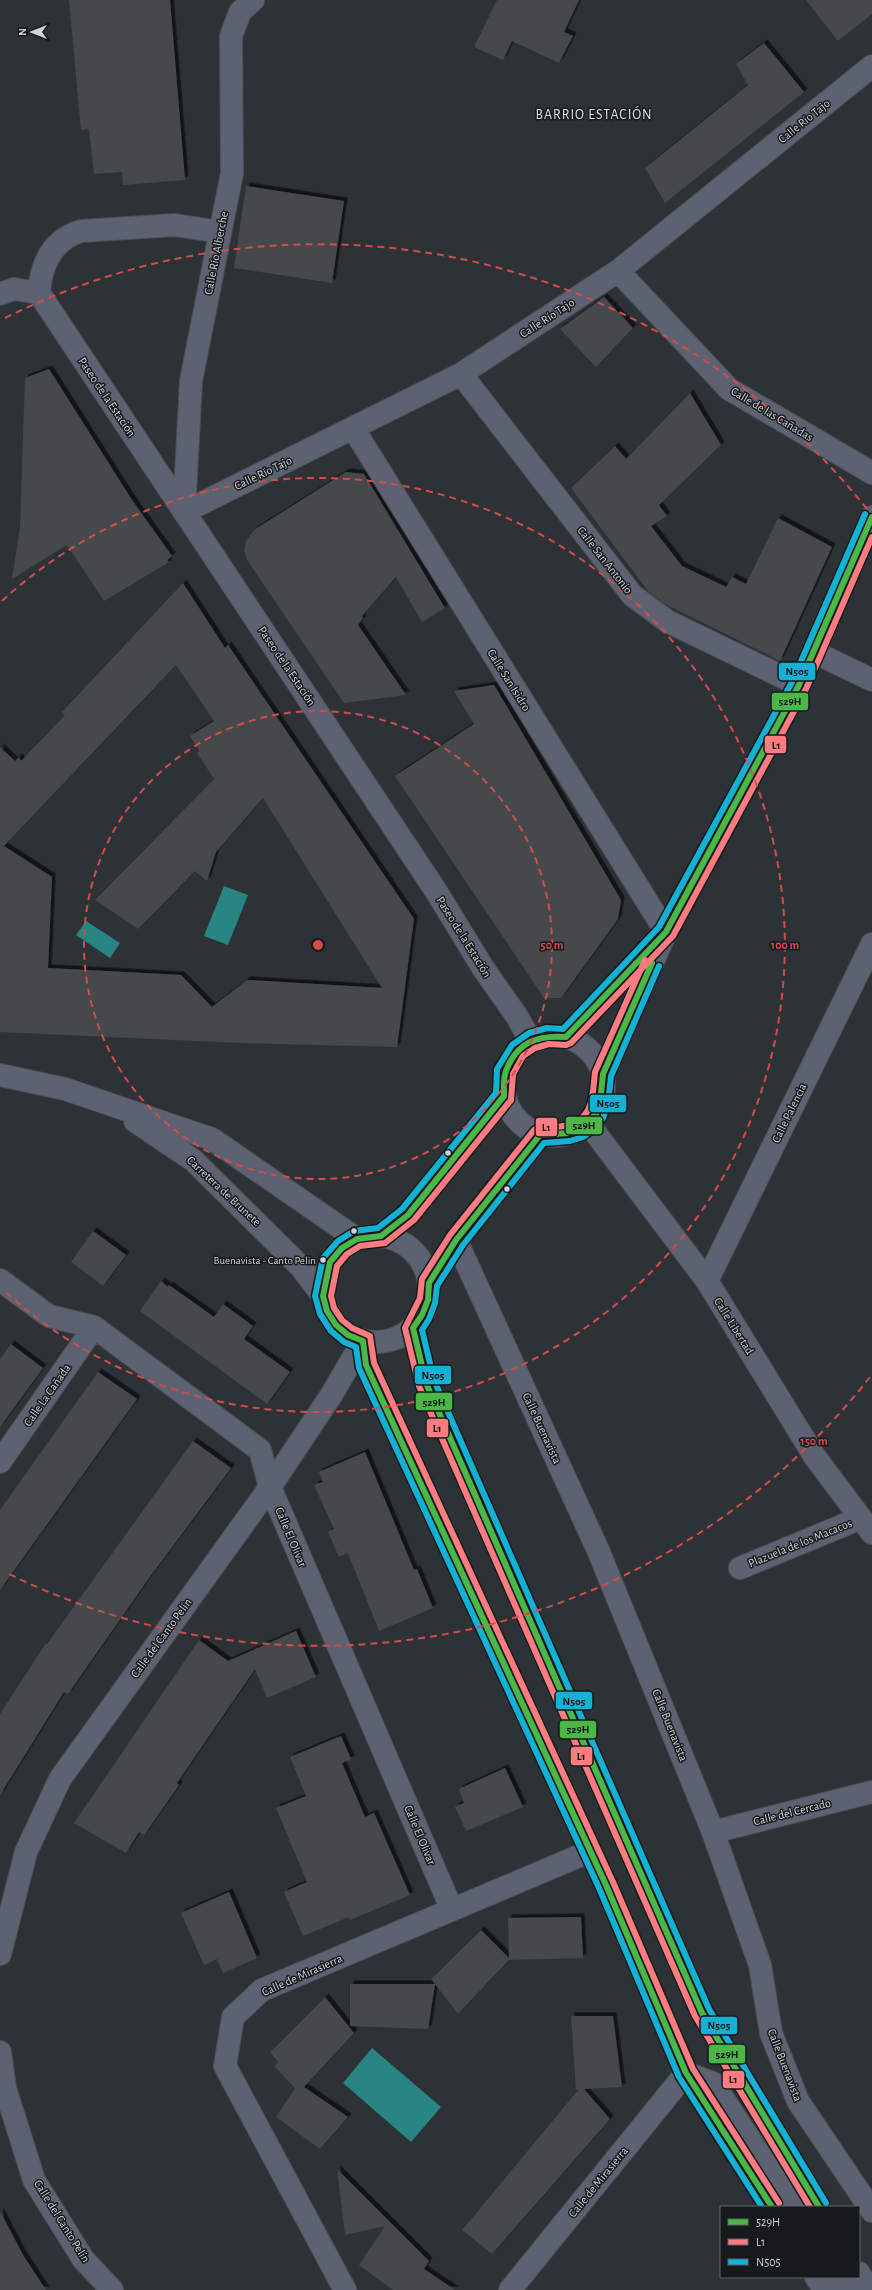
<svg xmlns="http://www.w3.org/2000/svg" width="872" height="2290" font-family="'Alegreya Sans',sans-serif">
	<defs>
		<filter id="shadow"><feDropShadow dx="3.5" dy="-3.5" stdDeviation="0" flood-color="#0009"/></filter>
	</defs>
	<rect width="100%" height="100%" fill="#2d3236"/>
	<path fill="#298583" d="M 224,886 L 248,895 L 228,945 L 204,936 Z
		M 86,921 L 120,943 L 110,958 L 76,935 Z
		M 372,2048 L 441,2107 L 411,2142 L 343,2083 Z"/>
	<path fill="#44494b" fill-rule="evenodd" filter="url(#shadow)" d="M 69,0 L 170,0 L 185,180 L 123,185 L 122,172 L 94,174 L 89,129 L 81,130 Z
		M 497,0 L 579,0 L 564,32 L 573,36 L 559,63 L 512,41 L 503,60 L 474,47 Z
		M 806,0 L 872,0 L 872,14 L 838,41 Z
		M 764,43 L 804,92 L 665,203 L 645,168 L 748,85 L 736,64 Z
		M 246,186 L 344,201 L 332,283 L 234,268 Z
		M 604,297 L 633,328 L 596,367 L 560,329 Z
		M 49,369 L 132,500 L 172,556 L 167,560 L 169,562 L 104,601 L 67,545 L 12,579 L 20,528 L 25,378 Z
		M 690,393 L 721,445 L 659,505 L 667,516 L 651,526 L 682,566 L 726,587 L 732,577 L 746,584 L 778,518 L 832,547 L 780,661 L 665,604 L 648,591 L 571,488 L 615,446 L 626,459 Z
		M 346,472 L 364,474 L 445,608 L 422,622 L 396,577 L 362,616 L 363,618 L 358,625 L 406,695 L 344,703 L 247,560 L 244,550 L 246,541 L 254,530 Z
		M 183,583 L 225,648 L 228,645 L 414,919 L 397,1047 L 240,1043 L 0,1032 L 0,747 L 15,761 L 19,757 L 21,761 L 65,715 L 61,713 ZM 176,665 L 214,721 L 190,736 L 199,751 L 197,753 L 214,779 L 95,900 L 138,929 L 195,871 L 207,881 L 216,852 L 263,798 L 382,988 L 247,980 L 212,1007 L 181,975 L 48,968 L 52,877 L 4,846 Z
		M 494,685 L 621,900 L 618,919 L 561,998 L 544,998 L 395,776 L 474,724 L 454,691 Z
		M 93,1231 L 126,1255 L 103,1286 L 71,1262 Z
		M 161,1281 L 168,1287 L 169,1285 L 214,1317 L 223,1304 L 253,1326 L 244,1339 L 290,1372 L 267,1404 L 140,1311 Z
		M 11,1344 L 43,1368 L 0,1427 L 0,1359 Z
		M 98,1372 L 137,1399 L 0,1590 L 0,1510 Z
		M 193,1441 L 231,1468 L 149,1578 L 68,1694 L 64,1692 L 0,1795 L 0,1714 L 46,1643 L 47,1644 Z
		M 365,1452 L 414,1570 L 417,1569 L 433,1608 L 379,1631 L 348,1553 L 339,1557 L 328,1532 L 334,1529 L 314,1485 L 323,1482 L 319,1472 Z
		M 296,1631 L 316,1677 L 267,1698 L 255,1669 L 177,1783 L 179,1785 L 144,1835 L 139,1832 L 126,1853 L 74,1823 L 199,1640 L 228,1661 Z
		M 341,1736 L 351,1759 L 342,1763 L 365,1817 L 374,1813 L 410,1895 L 350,1920 L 349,1917 L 303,1936 L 284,1892 L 307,1882 L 276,1808 L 306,1796 L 290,1757 Z
		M 505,1768 L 523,1807 L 466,1831 L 455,1807 L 464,1803 L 459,1789 Z
		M 229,1892 L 257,1958 L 223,1973 L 217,1959 L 204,1965 L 181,1913 Z
		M 581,1917 L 583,1958 L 509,1960 L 458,2014 L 435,1984 L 428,2029 L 350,2026 L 350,1984 L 435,1984 L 431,1979 L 481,1930 L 509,1958 L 508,1918 Z
		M 325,1997 L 354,2033 L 304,2087 L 348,2117 L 320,2149 L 276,2117 L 295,2088 L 274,2066 L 278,2062 L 270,2052 Z
		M 571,2016 L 613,2016 L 622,2087 L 584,2089 L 610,2119 L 492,2254 L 462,2230 L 579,2089 L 576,2090 Z
		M 337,2169 L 429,2261 L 424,2269 L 455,2290 L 393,2290 L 359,2265 L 385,2226 L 345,2235 Z
		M 0,2211 L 23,2255 L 46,2290 L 0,2290 Z"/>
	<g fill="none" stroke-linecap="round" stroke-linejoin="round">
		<defs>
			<path id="minor" d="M 253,0 L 240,12 L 231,36 L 232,173 L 191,381 L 184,512 L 461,374 L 618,271 L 872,66
				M 618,271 L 729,389 L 872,473
				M 39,293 L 436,891 L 483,968 L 516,1015 L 531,1041
				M 39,293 C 41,264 52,240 81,231 L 175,225 L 220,232
				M 0,294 L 14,289 L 39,293
				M 461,374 L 632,595 L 667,621 L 799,685
				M 353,428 L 666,932
				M 814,652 L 872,680
				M504 1086a50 50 0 1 1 100 0a50 50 0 1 1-100 0Z
				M 566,1037 L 655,943
				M 603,1074 L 666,932 L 799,685 L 872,517
				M 0,1075 L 65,1089 L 212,1139 L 357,1239
				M 135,1121 L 193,1160 L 301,1267 L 323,1296
				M 588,1123 L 707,1281 L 815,1457 L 872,1533
				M 381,1236 L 408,1215 L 504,1096
				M323 1289a53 53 0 1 1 106 0a53 53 0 1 1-106 0Z
				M 456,1240 L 598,1550 L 713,1832 L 760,1965 L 771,2033 L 798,2101 L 872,2211
				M 0,1280 L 49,1316 L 94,1327 L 260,1450 L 270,1487 L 452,1910
				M 707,1281 L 872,944
				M 429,1283 L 456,1240 L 540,1135
				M 413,1328 L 426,1383 L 702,2013 L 819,2207
				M 363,1341 L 366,1365 L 606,1885 L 686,2073 L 772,2207
				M 0,1462 L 94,1327
				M 740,1568 L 861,1518
				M 713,1832 L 872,1792
				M 0,1954 L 26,1852 L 60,1779 L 270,1487 L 332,1394 L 363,1341
				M 0,2052 L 5,2088 L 34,2180 L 83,2259 L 112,2290
				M 859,2273 L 869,2290
				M 816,2277 L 825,2290
				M 840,2277 L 849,2290
				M 345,2290 L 225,2066 L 233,2017 L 262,1990 L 591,1851
				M 510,2290 L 686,2073 L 713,2083 L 794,2207"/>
		</defs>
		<use href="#minor" stroke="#4b4f53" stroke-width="24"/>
		<use href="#minor" stroke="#5c6271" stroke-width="22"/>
		<defs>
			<path id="bus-1" d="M 652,963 L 603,1074 L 600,1103 L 596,1114 L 580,1129 L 569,1133 L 540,1135 L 456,1240 L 429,1283 L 428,1300 L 422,1315 L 413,1328 L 426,1383 L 702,2013 L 819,2207
				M 772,2207 L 686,2073 L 606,1885 L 366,1365 L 363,1341 L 348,1335 L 336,1325 L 327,1311 L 323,1296 L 330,1262 L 342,1248 L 357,1239 L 381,1236 L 408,1215 L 504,1096 C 504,1089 503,1078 506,1071 C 517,1042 537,1035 566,1037 L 666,932 L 799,685 L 872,517"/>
			<path id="bus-2" d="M 645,960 L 595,1072 C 592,1101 593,1125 555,1127 C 548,1128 540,1125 534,1130 L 450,1235 L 422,1279 L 420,1298 L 405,1328 L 419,1386 L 695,2016 L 810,2207
				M 779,2203 L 693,2069 L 613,1882 L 374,1363 L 370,1336 L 352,1328 L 342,1320 L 334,1308 L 331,1296 L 337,1266 L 347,1254 L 360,1246 L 385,1243 L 414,1220 L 511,1100 L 513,1074 L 523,1056 L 535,1048 L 549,1044 L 566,1045 L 571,1043 L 673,936 L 806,689 L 872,537"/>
			<path id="bus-3" d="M 659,966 L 611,1076 L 608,1104 L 603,1118 L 594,1129 L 583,1137 L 570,1141 L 544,1143 L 463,1245 L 437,1286 L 435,1303 L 429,1319 L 422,1330 L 434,1380 L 709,2009 L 826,2203
				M 762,2207 L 679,2077 L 599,1888 L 359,1368 L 356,1347 L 344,1342 L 331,1331 L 320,1314 L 315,1296 L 323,1258 L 338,1241 L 354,1231 L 378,1228 L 402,1209 L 496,1093 L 497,1069 L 512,1045 L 529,1033 L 547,1028 L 563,1029 L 659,927 L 792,682 L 865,514"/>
		</defs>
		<use href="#bus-1" stroke="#161a1d" stroke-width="9"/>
		<use href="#bus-2" stroke="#161a1d" stroke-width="9"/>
		<use href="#bus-3" stroke="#161a1d" stroke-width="9"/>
		<use href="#bus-1" stroke="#4ab747" stroke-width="6"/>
		<use href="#bus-2" stroke="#fe7b80" stroke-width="6"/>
		<use href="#bus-3" stroke="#13b2d5" stroke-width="6"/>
	</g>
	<g fill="none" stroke="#d54b4c" stroke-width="2" stroke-dasharray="7 5">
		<circle cx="318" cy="945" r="234"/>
		<path d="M2 601A467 467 0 1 1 2 1289"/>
		<path d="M870 1377A701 701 0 0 1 5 1572M5 318A701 701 0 0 1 870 513"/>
	</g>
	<g fill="#cfd5da" stroke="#161a1d" stroke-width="1.5">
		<circle cx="448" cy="1153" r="3.5"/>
		<circle cx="507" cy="1189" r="3.5"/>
		<circle cx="354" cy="1231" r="3.5"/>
		<circle cx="323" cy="1260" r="3.5"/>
	</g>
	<g text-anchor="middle" stroke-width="3" stroke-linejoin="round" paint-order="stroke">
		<g font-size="11" fill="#cfd5da" stroke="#161a1d" text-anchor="end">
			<text x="316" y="1264">Buenavista - Canto Pelin</text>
		</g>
		<g font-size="12" fill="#cfd5da" stroke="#161a1d">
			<text transform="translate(804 121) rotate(-39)" y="4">Calle Río Tajo</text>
			<text transform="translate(216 253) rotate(-79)" y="4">Calle Río Alberche</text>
			<text transform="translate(547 318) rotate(-33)" y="4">Calle Río Tajo</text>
			<text transform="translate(107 397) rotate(56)" y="4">Paseo de la Estación</text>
			<text transform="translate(772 414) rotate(31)" y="4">Calle de las Cañadas</text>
			<text transform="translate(263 473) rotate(-26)" y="4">Calle Río Tajo</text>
			<text transform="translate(605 560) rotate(52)" y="4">Calle San Antonio</text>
			<text transform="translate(287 666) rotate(56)" y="4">Paseo de la Estación</text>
			<text transform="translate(509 680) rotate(58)" y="4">Calle San Isidro</text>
			<text transform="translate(464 937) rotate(58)" y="4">Paseo de la Estación</text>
			<text transform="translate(789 1113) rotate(-64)" y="4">Calle Palencia</text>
			<text transform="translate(224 1191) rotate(43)" y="4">Carretera de Brunete</text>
			<text transform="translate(734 1326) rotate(58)" y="4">Calle Libertad</text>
			<text transform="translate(47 1395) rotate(-55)" y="4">Calle La Cañada</text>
			<text transform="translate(542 1428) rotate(65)" y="4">Calle Buenavista</text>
			<text transform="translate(291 1537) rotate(67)" y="4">Calle El Olivar</text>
			<text transform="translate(800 1543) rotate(-22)" y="4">Plazuela de los Macacos</text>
			<text transform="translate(161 1638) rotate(-54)" y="4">Calle del Canto Pelín</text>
			<text transform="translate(670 1725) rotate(68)" y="4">Calle Buenavista</text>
			<text transform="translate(792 1812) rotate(-14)" y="4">Calle del Cercado</text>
			<text transform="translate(420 1835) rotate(67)" y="4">Calle El Olivar</text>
			<text transform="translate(302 1975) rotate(-24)" y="4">Calle de Mirasierra</text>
			<text transform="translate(785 2065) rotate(69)" y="4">Calle Buenavista</text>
			<text transform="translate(598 2182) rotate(-51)" y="4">Calle de Mirasierra</text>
			<text transform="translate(62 2221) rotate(58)" y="4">Calle del Canto Pelín</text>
		</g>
		<g font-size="14" letter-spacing="1" fill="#d9e5ee" stroke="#161a1d">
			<text x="594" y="119">BARRIO ESTACIÓN</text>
		</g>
	</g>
	<circle cx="318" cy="945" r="6" fill="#d54b4c" stroke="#161a1d" stroke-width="2"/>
	<g font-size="12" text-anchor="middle" font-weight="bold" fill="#d54b4c" stroke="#161a1d" stroke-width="3" stroke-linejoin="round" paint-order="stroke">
		<text x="552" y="949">50 m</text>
		<text x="785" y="949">100 m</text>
		<text x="814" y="1445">150 m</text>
	</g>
	<g stroke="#161a1d" stroke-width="1.5">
		<rect x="778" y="662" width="38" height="19" rx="4" fill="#13b2d5"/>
		<rect x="771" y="692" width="38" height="19" rx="4" fill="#4ab747"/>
		<rect x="764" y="735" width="23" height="19" rx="4" fill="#fe7b80"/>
		<rect x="589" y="1094" width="38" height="19" rx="4" fill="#13b2d5"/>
		<rect x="565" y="1116" width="38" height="19" rx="4" fill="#4ab747"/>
		<rect x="535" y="1117" width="23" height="20" rx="4" fill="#fe7b80"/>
		<rect x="414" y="1365" width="38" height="20" rx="4" fill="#13b2d5"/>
		<rect x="415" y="1392" width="38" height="19" rx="4" fill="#4ab747"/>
		<rect x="426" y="1418" width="23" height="20" rx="4" fill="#fe7b80"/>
		<rect x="555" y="1691" width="38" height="19" rx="4" fill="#13b2d5"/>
		<rect x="559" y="1720" width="38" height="19" rx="4" fill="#4ab747"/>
		<rect x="570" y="1746" width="23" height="20" rx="4" fill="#fe7b80"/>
		<rect x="700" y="2016" width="38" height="19" rx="4" fill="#13b2d5"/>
		<rect x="708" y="2044" width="38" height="20" rx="4" fill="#4ab747"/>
		<rect x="722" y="2070" width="23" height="19" rx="4" fill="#fe7b80"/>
	</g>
	<g font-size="11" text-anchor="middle" font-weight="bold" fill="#111">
		<text x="797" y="675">N505</text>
		<text x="790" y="705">529H</text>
		<text x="776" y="749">L1</text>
		<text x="608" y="1107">N505</text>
		<text x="584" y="1129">529H</text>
		<text x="546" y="1131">L1</text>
		<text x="433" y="1379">N505</text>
		<text x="434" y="1406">529H</text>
		<text x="437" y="1432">L1</text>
		<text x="574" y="1705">N505</text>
		<text x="578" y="1733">529H</text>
		<text x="581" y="1760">L1</text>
		<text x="719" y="2029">N505</text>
		<text x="727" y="2058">529H</text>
		<text x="733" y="2083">L1</text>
	</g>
	<rect x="720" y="2206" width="140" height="72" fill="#161a1d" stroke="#606569"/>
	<rect x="728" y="2219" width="20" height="6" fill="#4ab747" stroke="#606569"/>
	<text x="756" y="2226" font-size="12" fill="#cfd5da">529H</text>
	<rect x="728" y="2239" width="20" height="6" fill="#fe7b80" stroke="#606569"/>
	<text x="756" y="2246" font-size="12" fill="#cfd5da">L1</text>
	<rect x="728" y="2259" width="20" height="6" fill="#13b2d5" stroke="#606569"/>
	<text x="756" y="2266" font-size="12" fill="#cfd5da">N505</text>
	<g transform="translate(32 32) rotate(270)" stroke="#161a1d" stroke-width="3" paint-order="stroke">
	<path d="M0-3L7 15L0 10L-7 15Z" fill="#cfd5da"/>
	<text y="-6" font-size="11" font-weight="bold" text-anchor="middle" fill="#cfd5da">N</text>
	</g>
</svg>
